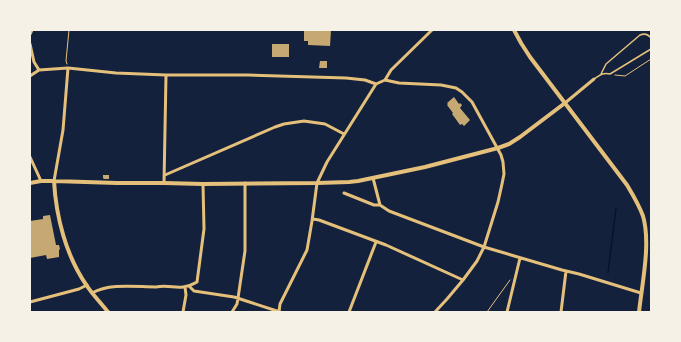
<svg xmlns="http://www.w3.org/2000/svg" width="681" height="342" font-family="Arial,sans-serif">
	<rect width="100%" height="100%" fill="#14213d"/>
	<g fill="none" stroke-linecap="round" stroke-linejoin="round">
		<path stroke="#0b132b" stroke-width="1.5" d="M 608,273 L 616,208"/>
	</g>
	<path fill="#c6a872" d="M 304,30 L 331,30 L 330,46 L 308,45 L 308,41 L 304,41 Z
		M 272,44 L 289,44 L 289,57 L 272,57 Z
		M 320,61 L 327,61 L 327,68 L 319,68 Z
		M 454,97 L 459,104 L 460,103 L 462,105 L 460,108 L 470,120 L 464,126 L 462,124 L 460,125 L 455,118 L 452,114 L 453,113 L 447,105 L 448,104 L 447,103 Z
		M 103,175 L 109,175 L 109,179 L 104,179 L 103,178 Z
		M 50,215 L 56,245 L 59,245 L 60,249 L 59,250 L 59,257 L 47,259 L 46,255 L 30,258 L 30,221 L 43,219 L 43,216 Z"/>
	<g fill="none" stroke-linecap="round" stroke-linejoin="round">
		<path stroke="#e5c07b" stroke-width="1" d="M 67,64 L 66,61 L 69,30
			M 615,75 L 625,76 L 651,59
			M 487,312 L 510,280"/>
		<path stroke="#e5c07b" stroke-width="1.5" d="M 601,74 L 606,64 L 640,35 C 645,33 648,34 651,38
			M 594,79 C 600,75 603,72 610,74 L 651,49"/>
		<path stroke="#e5c07b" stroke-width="3" d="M 30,34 L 32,30
			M 30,44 L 34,62 L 39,70 L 68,68 L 116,73 L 166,75 L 248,75 L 346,78 L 365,80 L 376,84 L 385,80 L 399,83 L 441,85 L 456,88 L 462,92 L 472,102 L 501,155 L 503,162 L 504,174 L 502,184 L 498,202 L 484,247 L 477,261 L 463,280 L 447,299 L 435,312
			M 30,76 L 39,70
			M 385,80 L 391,70 L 432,30
			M 565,103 L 594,79
			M 30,157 L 41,181
			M 165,175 L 275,127 L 284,124 L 304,121 L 325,124 L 344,134
			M 373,178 L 380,205
			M 54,181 L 63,130 L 68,68
			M 164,183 L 166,75
			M 344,193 L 374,205 L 380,205 L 389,211 L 484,247 L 562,270 L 579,274 L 641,293
			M 313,219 L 319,220 L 386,245 L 463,280
			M 189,286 L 194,291 L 234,297 L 280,312
			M 92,293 C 110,283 136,287 156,287 C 173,284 179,292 197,282 L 204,229 L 203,184
			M 30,302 L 79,289 L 87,285
			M 183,312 L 186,295 L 185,287
			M 232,312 L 237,304 L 238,298 L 245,251 L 245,183
			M 279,312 L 280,304 L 307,250 L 312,221 L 317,183 L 327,162 L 376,84
			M 349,312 L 376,242
			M 507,312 L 520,258
			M 561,312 L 566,271"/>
		<path stroke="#e5c07b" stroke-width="4" d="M 514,30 L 521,43 L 530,57 L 627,185 C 633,195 639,205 643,216 C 651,243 642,284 639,312
			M 54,181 C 56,217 66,256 87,286 C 93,295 101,303 108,312
			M 30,183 L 41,181 L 54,181 L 117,183 L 164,183 L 203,184 L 317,183 L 349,182 L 358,181 L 425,167 L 498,148 L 509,144 L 520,137 L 565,103"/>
	</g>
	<rect width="681" height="342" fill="none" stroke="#f6f1e7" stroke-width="62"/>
</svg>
